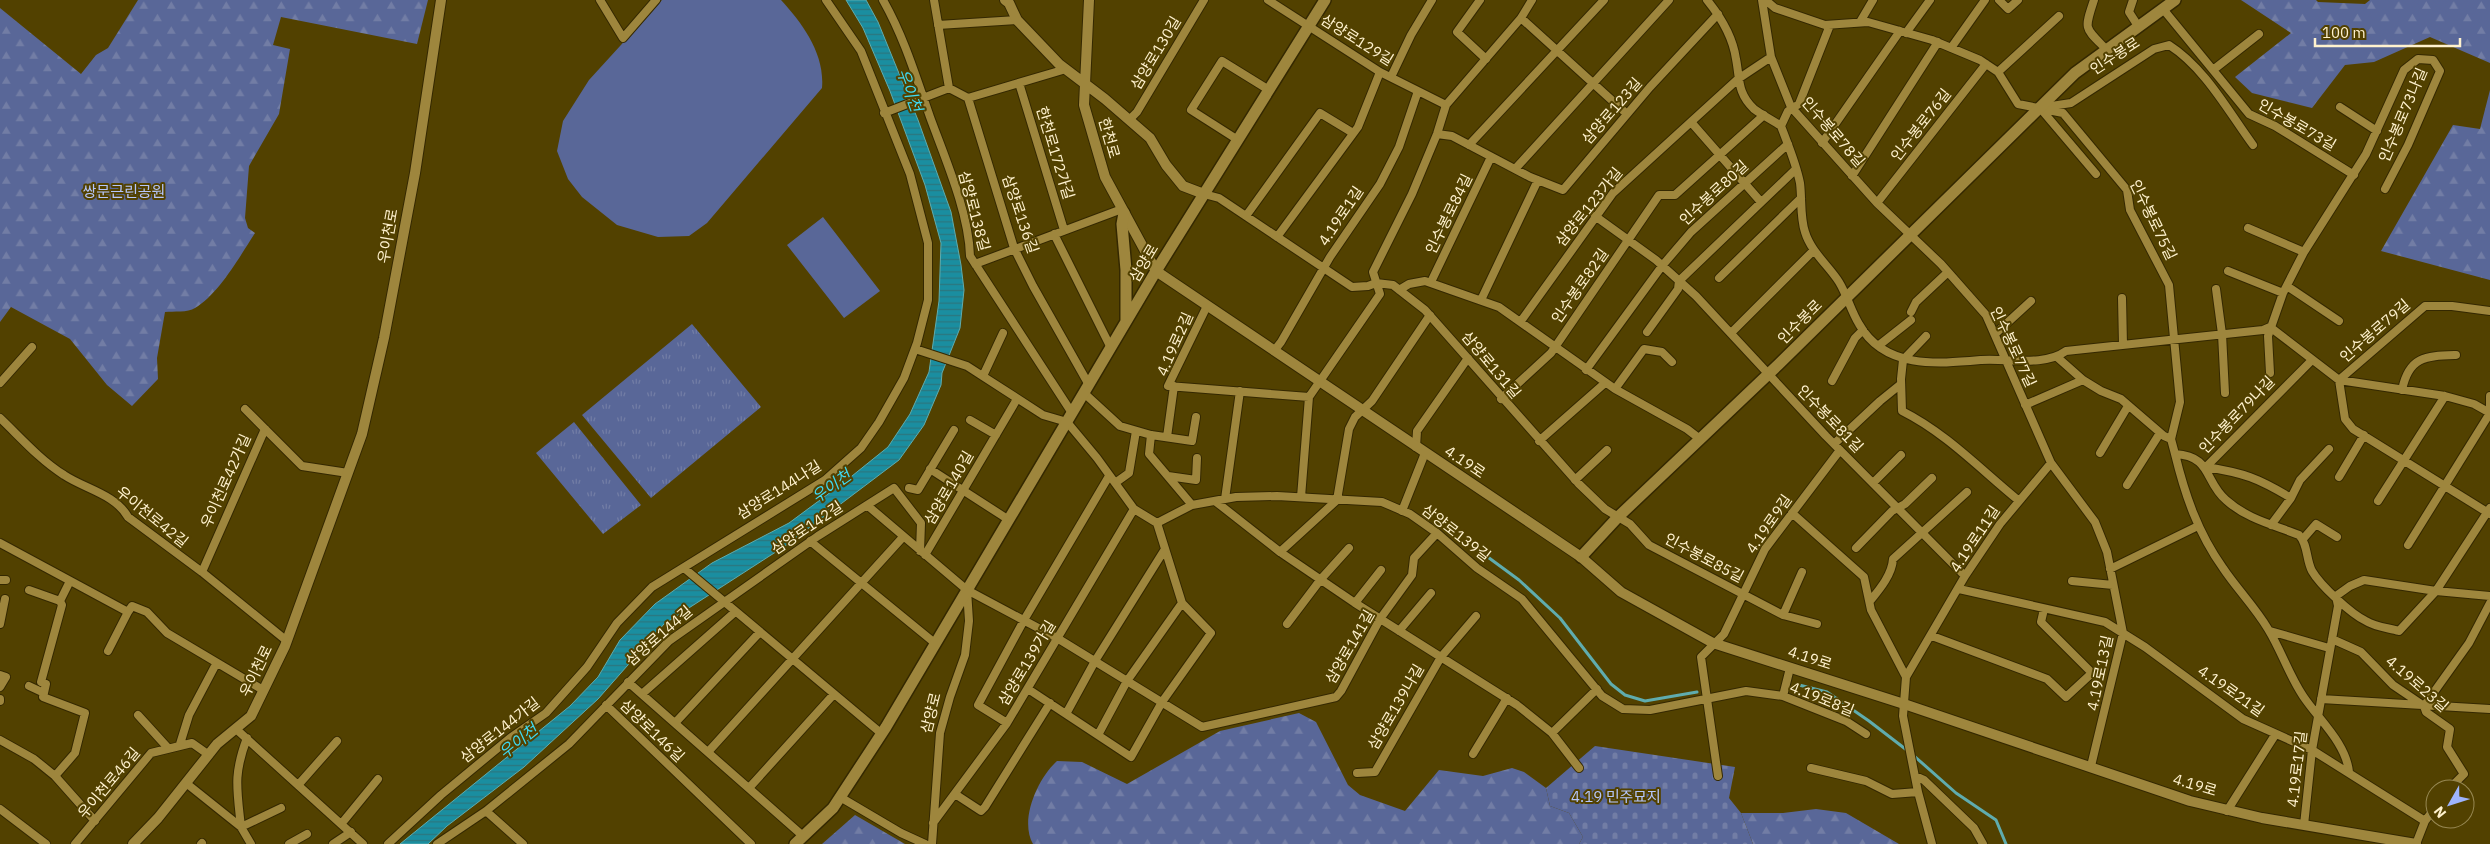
<svg xmlns="http://www.w3.org/2000/svg" width="2490" height="844" font-family="'IBM Plex Sans','Noto Sans KR',sans-serif">
	<defs>
		<pattern id="grass-tufts" width="24" height="20" patternUnits="userSpaceOnUse" patternTransform="scale(1.25)"><rect width="24" height="20" fill="#596798"/><path d="M3 7l-1-3M5 7V3M7 7l1-3M15 17l-1-3M17 17v-4M19 17l1-3" fill="none" stroke="#727da5"/></pattern>
		<pattern id="forest-firs" width="22" height="20" patternUnits="userSpaceOnUse" patternTransform="scale(1.25)"><rect width="22" height="20" fill="#596798"/><path d="M5 1l3.5 6h-7zM16 11l3.5 6h-7z" fill="#727da5"/></pattern>
		<pattern id="cemetery-stones" width="16" height="16" patternUnits="userSpaceOnUse" patternTransform="scale(1.25)"><rect width="16" height="16" fill="#596798"/><path d="M2 7V4a2 2 0 0 1 4 0v3zM10 15v-3a2 2 0 0 1 4 0v3z" fill="#727da5"/></pattern>
		<pattern id="water-rules" width="6" height="5" patternUnits="userSpaceOnUse" patternTransform="scale(1.25)"><rect width="6" height="5" fill="#1a8ea0"/><path d="M0 2.5h6" fill="none" stroke="#2c767e"/></pattern>
	</defs>
	<rect width="100%" height="100%" fill="#524100"/>
	<path fill="url(#grass-tufts)" d="M 692,324 L 761,407 L 651,498 L 582,415 Z
		M 574,422 L 641,505 L 603,534 L 536,453 Z"/>
	<path fill="url(#forest-firs)" d="M 138,0 L 428,0 L 417,44 L 281,17 L 273,45 L 290,49 L 279,114 L 249,166 L 245,218 L 248,228 L 255,233 C 240,256 219,294 195,308 C 188,313 173,311 165,312 L 157,358 L 158,379 L 132,406 L 107,385 L 70,339 L 11,307 L 0,322 L 0,8 L 81,74 L 96,55 L 108,48 Z
		M 2241,0 L 2316,0 L 2318,2 L 2365,4 L 2370,0 L 2490,0 L 2490,63 L 2430,37 L 2374,62 L 2345,65 L 2312,108 L 2252,93 L 2235,77 L 2291,33 Z
		M 2490,90 L 2490,280 L 2381,251 L 2453,125 L 2480,129 Z
		M 1299,713 L 1316,722 L 1348,785 L 1360,795 L 1405,811 L 1439,770 L 1483,776 L 1512,768 L 1524,772 L 1546,788 L 1550,806 L 1569,813 L 1583,837 L 1579,844 L 1033,844 C 1019,820 1038,778 1057,761 L 1082,762 L 1127,784 L 1220,731 Z
		M 1816,809 L 1846,813 L 1899,844 L 1753,844 L 1741,813 L 1783,813 Z
		M 855,815 L 905,844 L 822,844 Z"/>
	<path fill="url(#cemetery-stones)" d="M 1595,746 L 1735,767 L 1729,798 L 1741,813 L 1753,844 L 1579,844 L 1583,837 L 1569,813 L 1550,806 L 1546,788 Z"/>
	<path fill="#596798" d="M 662,0 L 781,0 C 803,24 825,54 822,88 L 707,223 L 689,236 L 658,237 L 617,225 L 582,197 L 568,179 L 557,151 L 563,121 L 589,80 Z
		M 823,217 L 880,291 L 844,318 L 787,245 Z"/>
	<path fill="url(#water-rules)" stroke="#5facae" d="M 846,0 L 866,0 L 878,22 L 918,120 L 951,212 L 961,265 L 964,290 L 960,328 L 942,373 L 941,385 L 924,425 L 899,460 L 785,546 L 664,624 L 598,699 L 524,767 L 447,826 L 428,844 L 400,844 L 570,706 L 598,677 L 620,640 L 655,604 L 712,563 L 789,523 L 847,480 L 888,447 L 910,414 L 929,372 L 939,301 L 941,243 L 925,185 L 890,91 L 863,28 Z"/>
	<g fill="none" stroke-linecap="round" stroke-linejoin="round">
		<path stroke="#5facae" stroke-width="3" d="M 1466,541 L 1519,580 L 1560,618 L 1611,684 L 1625,695 L 1645,701 L 1697,692
			M 1799,685 L 1827,692 L 1869,721 L 1908,751
			M 1913,755 L 1956,793 L 1996,820 L 2006,844"/>
		<defs>
			<path id="minor" d="M 600,0 L 623,38 L 656,0
				M 883,0 C 904,37 916,77 930,117 C 945,158 969,213 970,256 L 1072,413
				M 934,0 L 949,88
				M 1268,0 L 1380,72 L 1446,105
				M 1480,0 L 1457,32 L 1486,59
				M 1707,0 C 1720,16 1733,38 1736,59 C 1740,79 1737,93 1754,109 C 1762,115 1772,120 1781,126
				M 1762,0 L 1771,57 L 1791,107 L 1877,203 L 1941,264 L 1986,315 L 2051,463 L 2095,522 L 2107,552 L 2123,633 L 2091,766
				M 1999,0 L 2008,9 L 2018,0
				M 2094,0 C 2084,30 2084,27 2106,49
				M 2133,0 L 2129,12 L 2138,26
				M 1769,3 L 1775,8 L 1825,25 L 1868,22 L 1932,40 L 1980,60 L 1998,72 L 2018,104 L 2063,113 L 2127,190 L 2130,210 L 2169,285 L 2180,402 L 2171,439
				M 2163,9 L 2249,114 L 2275,126 L 2354,175
				M 1521,18 L 1627,114
				M 1860,22 L 1873,0
				M 938,25 L 1017,20
				M 1906,33 L 1930,0
				M 1951,48 L 1985,0
				M 2213,70 L 2259,34
				M 1998,72 L 2059,16
				M 1391,77 L 1411,35 L 1432,0
				M 1019,83 L 1064,230
				M 968,98 L 1014,248 L 1033,286 L 1089,385
				M 2045,107 L 2071,103 L 2154,49 L 2169,45 C 2205,68 2228,111 2253,145
				M 2340,107 L 2377,131
				M 2040,108 L 2096,174
				M 884,113 L 949,88 L 968,98 L 1066,69
				M 1129,120 L 1137,112 L 1204,0
				M 1691,122 L 1761,202
				M 1781,126 C 1788,145 1796,163 1800,183 C 1802,199 1800,217 1805,232 C 1811,252 1829,266 1839,282 C 1847,295 1851,311 1859,324 C 1884,369 1937,364 1981,360 C 2007,358 2044,367 2066,351 L 2263,330 L 2270,327
				M 1781,126 L 1788,111 L 1799,104 L 1830,25
				M 1437,134 L 1452,136 L 1530,177 L 1563,190 L 1650,87 L 1718,14
				M 1238,140 L 1191,110 L 1222,61 L 1269,90
				M 1822,143 L 1900,31
				M 1469,145 L 1604,0
				M 1516,168 L 1669,0
				M 1852,176 L 1938,42
				M 1204,194 L 1219,198 L 1352,287 L 1368,286 L 1376,283 L 1393,285 L 1425,310 L 1579,484 L 1605,509 L 1630,524 L 1649,545 L 1783,615 L 1817,624
				M 1877,203 L 1986,64
				M 1246,216 L 1320,113 L 1353,133
				M 1595,216 L 1656,260 L 1696,296 L 1826,436 L 1965,576
				M 2248,228 L 2304,252
				M 1054,234 L 1111,348
				M 1277,237 L 1358,127 L 1380,72
				M 975,264 L 1122,209
				M 2228,271 L 2283,293
				M 1719,278 L 1801,198
				M 1431,282 L 1491,157
				M 2287,286 L 2339,321
				M 2216,289 L 2222,334 L 2225,393
				M 1399,290 L 1409,284 L 1425,281 L 1499,307 L 1615,389 L 1687,429 L 1700,439
				M 2122,298 L 2123,345
				M 1481,300 L 1538,180
				M 1207,306 L 1168,386 L 1309,397 L 1380,294 L 1373,272 L 1412,194 L 1437,134 L 1446,105 L 1521,18 L 1532,0
				M 2490,311 L 2452,306 L 2425,306 L 2339,380 L 2345,419 L 2353,429 L 2490,514
				M 1911,312 L 1916,302 L 1948,272
				M 1521,321 L 1613,193 L 1738,79 L 1771,57
				M 2270,327 L 2339,380 L 2445,396 L 2474,404 L 2490,413
				M 1647,332 L 1678,289 L 1679,281 L 1796,169
				M 1731,333 L 1814,250
				M 1995,334 L 2031,301
				M 1926,336 L 1903,360 L 1901,379 L 1902,411 C 1946,433 1980,469 2018,500
				M 1878,346 L 1911,320
				M 915,349 L 967,366 L 1043,415 L 1067,422 L 1097,458 L 1134,509 L 1157,523 L 1192,505 L 1236,497 L 1277,496 L 1382,502 L 1410,514 L 1437,533 L 1477,568 L 1522,599 L 1602,696 L 1623,709 L 1650,710 L 1746,691 L 1783,696 L 1846,721 L 1866,734
				M 1274,351 L 1281,342 L 1330,257 L 1380,184 L 1399,147 L 1418,91
				M 2057,357 L 2083,380 L 2101,391 L 2121,399 L 2164,436 L 2171,439 L 2175,454 C 2212,456 2204,481 2226,500 C 2247,519 2274,525 2299,535 C 2308,544 2306,560 2312,571 C 2320,585 2351,614 2366,621 C 2375,627 2389,628 2399,631 L 2436,591 L 2490,508
				M 1586,370 L 1662,266 L 1691,232 L 1788,144
				M 2270,373 L 2268,336 L 2283,293 L 2304,252 L 2366,154 L 2404,70 L 2418,59 L 2433,60 L 2440,71 L 2408,145 L 2385,189
				M 983,376 L 1003,333
				M 1832,381 L 1855,338 L 1863,330
				M 0,383 L 32,347
				M 1615,389 L 1644,349 L 1662,352 L 1672,362
				M 2402,390 C 2409,356 2426,356 2456,355
				M 1084,393 L 1120,426 L 1151,435 L 1192,441 L 1196,417
				M 2490,396 L 2490,410
				M 1501,399 L 1551,353 L 1659,195 L 1675,195 L 1764,115
				M 2025,405 L 2083,380
				M 245,409 L 302,466 L 348,473
				M 0,418 C 20,437 40,460 64,475 C 85,489 115,494 128,517 L 202,572 L 287,641
				M 970,420 L 996,435
				M 1151,435 L 1149,454 L 1192,505
				M 1167,437 L 1174,386
				M 1539,441 L 1605,383
				M 1834,444 L 1880,401 L 1901,384
				M 1416,447 L 1417,431 L 1468,358
				M 2100,453 L 2128,406
				M 2175,454 C 2185,495 2198,533 2223,568 C 2237,589 2255,607 2268,629 C 2281,650 2289,675 2303,696 C 2319,720 2346,743 2349,772
				M 2206,467 L 2312,360
				M 2206,467 C 2244,473 2258,478 2291,498
				M 930,469 L 1009,520
				M 1168,476 L 1196,480 L 1197,458
				M 2339,477 L 2364,435
				M 1575,480 L 1607,450
				M 1115,483 L 1129,473 L 1136,431
				M 1873,483 L 1901,455
				M 2127,485 L 2160,433
				M 909,488 L 918,490 L 954,430
				M 1301,497 L 1309,397
				M 1225,499 L 1240,391
				M 1215,501 L 1280,552 L 1355,603 L 1517,705 L 1552,733 L 1579,768
				M 2378,501 L 2445,396
				M 868,506 L 967,590 L 1057,638 L 1202,727 L 1336,697 L 1341,691 L 1380,619 L 1412,575 L 1414,558 L 1437,533
				M 1402,511 L 1425,453
				M 1792,513 L 1864,577 L 1871,610 L 1906,677
				M 2271,525 L 2291,498 L 2300,480 L 2329,449
				M 2303,539 L 2316,524 L 2337,537
				M 810,541 L 936,644
				M 0,543 L 128,612 L 132,606 L 147,612 L 167,633 L 263,690
				M 2408,545 L 2490,413
				M 1856,548 L 1892,511 L 1905,504 L 1932,478
				M 1280,552 L 1337,500 L 1349,429 L 1355,417 L 1372,401 L 1430,315
				M 925,555 L 1017,399
				M 684,568 L 882,734
				M 2110,569 L 2198,526
				M 202,572 L 265,429
				M 0,580 L 6,580
				M 2072,581 L 2113,585
				M 1959,589 L 2105,622 L 2145,647 L 2243,719 L 2312,750 L 2425,821
				M 29,590 L 60,601
				M 1870,601 C 1879,590 1892,575 1893,559 L 1967,492
				M 1355,603 L 1381,570
				M 1783,615 L 1802,572
				M 0,624 L 5,599
				M 1287,624 L 1321,579 L 1349,548
				M 1399,631 L 1431,593
				M 2270,631 L 2329,648
				M 1932,636 L 2047,679 L 2066,697 L 2092,673 L 2041,622 L 2044,609
				M 2332,639 L 2361,652 L 2393,685 L 2424,706 L 2426,712 L 2450,729 L 2447,747 L 2464,774 L 2449,789
				M 108,651 L 128,612
				M 0,675 L 6,677 L 0,687
				M 628,682 L 803,836
				M 29,686 L 44,693 L 43,697 L 85,713 L 75,753 L 55,776
				M 1028,689 L 1131,757 L 1162,702 L 1211,633 L 1182,603 L 1157,523
				M 44,693 L 46,684 L 41,682 L 62,605 L 60,601 L 70,581
				M 642,694 L 735,612
				M 1783,696 L 1790,668
				M 0,699 L 0,701
				M 2321,699 L 2490,709
				M 606,705 L 751,844
				M 2424,706 L 2469,643 L 2490,603
				M 1066,714 L 1095,661 L 1165,549
				M 138,715 L 168,748
				M 675,723 L 759,633
				M 1007,723 L 978,705 L 1024,620 L 1109,476
				M 236,729 L 363,844
				M 1552,733 L 1597,689
				M 1098,735 L 1127,681 L 1182,603
				M 247,738 C 233,775 237,789 241,827 L 281,808
				M 0,740 L 34,759 L 55,776 L 95,821
				M 180,744 L 189,715 L 216,664
				M 708,752 L 903,537
				M 1473,754 L 1507,698
				M 1811,768 L 1866,781 L 1892,794 L 1918,792
				M 1357,773 L 1375,772 L 1441,657 L 1476,616
				M 1718,776 L 1701,657 L 1724,634 L 1765,549 L 1840,450
				M 1915,776 L 1924,780 L 1974,828 L 1983,844
				M 186,783 L 241,827 L 251,844
				M 299,784 L 337,741
				M 749,788 L 834,694
				M 955,794 L 981,811 L 985,807 L 1050,703
				M 840,797 L 901,833 L 925,844
				M 0,809 L 46,844
				M 486,811 L 523,844
				M 2227,811 L 2275,735
				M 342,823 L 378,779
				M 933,823 L 1007,723 L 1134,509
				M 2304,825 L 2312,750 L 2338,606 L 2336,596 L 2350,586 L 2364,580 L 2436,591 L 2490,596
				M 75,844 L 151,753 L 192,743 L 209,755
				M 201,844 L 202,843
				M 289,844 L 307,834
				M 333,844 L 351,832
				M 388,844 L 441,795 L 510,738 L 546,713 L 587,667 L 617,623 L 652,587 L 825,480 L 861,448 L 879,422 L 904,378 L 917,343 L 928,300 L 928,243 L 910,174 L 861,51 L 826,0
				M 437,844 L 486,811 L 569,744 L 669,641 L 818,536 L 894,488 L 921,523 L 920,551
				M 932,844 L 940,733 L 950,697 L 965,655 L 969,621 L 967,590
				M 1932,844 L 1918,792 L 1903,716 L 1906,677 L 1965,576 L 2000,524 L 2051,463
				M 2416,844 L 2425,821 L 2435,808"/>
			<path id="tertiary" d="M 1005,0 L 1009,3 L 1017,20 L 1059,64 L 1105,99 L 1150,138 L 1166,165 L 1183,186 L 1204,194
				M 1089,0 L 1084,105 L 1105,177 L 1156,271 L 1581,557 L 1621,592 L 1713,643 L 1904,704 L 2190,801 L 2262,818 L 2416,844
				M 133,844 L 158,818 L 217,744 L 251,716 L 285,646 L 362,434 L 384,338 L 415,173 L 441,0"/>
			<path id="secondary" d="M 1124,213 L 1122,224 L 1126,270 L 1126,321
				M 1581,557 L 1618,517 L 1779,364 L 2075,73 L 2175,0
				M 795,844 L 833,808 L 886,727 L 1156,271 L 1325,0"/>
		</defs>
		<use href="#minor" stroke="#342800" stroke-width="10"/>
		<use href="#tertiary" stroke="#342800" stroke-width="12"/>
		<use href="#secondary" stroke="#342800" stroke-width="14"/>
		<use href="#minor" stroke="#9e863d" stroke-width="8"/>
		<use href="#tertiary" stroke="#9e863d" stroke-width="10"/>
		<use href="#secondary" stroke="#9e863d" stroke-width="11"/>
	</g>
	<g text-anchor="middle" stroke-width="4" stroke-linejoin="round" paint-order="stroke">
		<g font-size="15" fill="#fff2ce" stroke="#524100">
			<text transform="translate(1357 40) rotate(32)" y="5">삼양로129길</text>
			<text transform="translate(1156 53) rotate(-59)" y="5">삼양로130길</text>
			<text transform="translate(2115 56) rotate(-33)" y="5">인수봉로</text>
			<text transform="translate(1612 111) rotate(-49)" y="5">삼양로123길</text>
			<text transform="translate(2403 115) rotate(-67)" y="5">인수봉로73나길</text>
			<text transform="translate(1921 125) rotate(-52)" y="5">인수봉로76길</text>
			<text transform="translate(2297 125) rotate(30)" y="5">인수봉로73길</text>
			<text transform="translate(1833 132) rotate(49)" y="5">인수봉로78길</text>
			<text transform="translate(1109 138) rotate(74)" y="5">한천로</text>
			<text transform="translate(1055 153) rotate(73)" y="5">한천로172가길</text>
			<text transform="translate(1714 193) rotate(-43)" y="5">인수봉로80길</text>
			<text transform="translate(1589 207) rotate(-51)" y="5">삼양로123가길</text>
			<text transform="translate(974 211) rotate(75)" y="5">삼양로138길</text>
			<text transform="translate(1020 214) rotate(71)" y="5">삼양로136길</text>
			<text transform="translate(1449 214) rotate(-64)" y="5">인수봉로84길</text>
			<text transform="translate(1341 216) rotate(-56)" y="5">4.19로1길</text>
			<text transform="translate(2153 220) rotate(64)" y="5">인수봉로75길</text>
			<text transform="translate(388 236) rotate(-80)" y="5">우이천로</text>
			<text transform="translate(1144 263) rotate(-59)" y="5">삼양로</text>
			<text transform="translate(1580 286) rotate(-55)" y="5">인수봉로82길</text>
			<text transform="translate(1800 322) rotate(-45)" y="5">인수봉로</text>
			<text transform="translate(2375 331) rotate(-41)" y="5">인수봉로79길</text>
			<text transform="translate(1175 344) rotate(-66)" y="5">4.19로2길</text>
			<text transform="translate(2013 347) rotate(65)" y="5">인수봉로77길</text>
			<text transform="translate(1491 365) rotate(50)" y="5">삼양로131길</text>
			<text transform="translate(2237 415) rotate(-46)" y="5">인수봉로79나길</text>
			<text transform="translate(1830 419) rotate(46)" y="5">인수봉로81길</text>
			<text transform="translate(1465 462) rotate(34)" y="5">4.19로</text>
			<text transform="translate(226 481) rotate(-66)" y="5">우이천로42가길</text>
			<text transform="translate(949 488) rotate(-60)" y="5">삼양로140길</text>
			<text transform="translate(779 490) rotate(-32)" y="5">삼양로144나길</text>
			<text transform="translate(152 517) rotate(39)" y="5">우이천로42길</text>
			<text transform="translate(1769 524) rotate(-55)" y="5">4.19로9길</text>
			<text transform="translate(807 528) rotate(-34)" y="5">삼양로142길</text>
			<text transform="translate(1456 533) rotate(38)" y="5">삼양로139길</text>
			<text transform="translate(1975 539) rotate(-56)" y="5">4.19로11길</text>
			<text transform="translate(1704 558) rotate(28)" y="5">인수봉로85길</text>
			<text transform="translate(659 636) rotate(-41)" y="5">삼양로144길</text>
			<text transform="translate(1350 647) rotate(-60)" y="5">삼양로141길</text>
			<text transform="translate(1810 658) rotate(18)" y="5">4.19로</text>
			<text transform="translate(1027 663) rotate(-59)" y="5">삼양로139가길</text>
			<text transform="translate(256 671) rotate(-64)" y="5">우이천로</text>
			<text transform="translate(2100 673) rotate(-78)" y="5">4.19로13길</text>
			<text transform="translate(2417 684) rotate(41)" y="5">4.19로23길</text>
			<text transform="translate(2231 691) rotate(35)" y="5">4.19로21길</text>
			<text transform="translate(1822 699) rotate(22)" y="5">4.19로8길</text>
			<text transform="translate(1396 707) rotate(-60)" y="5">삼양로139나길</text>
			<text transform="translate(931 713) rotate(-76)" y="5">삼양로</text>
			<text transform="translate(500 730) rotate(-38)" y="5">삼양로144가길</text>
			<text transform="translate(652 731) rotate(44)" y="5">삼양로146길</text>
			<text transform="translate(2297 769) rotate(-83)" y="5">4.19로17길</text>
			<text transform="translate(109 783) rotate(-50)" y="5">우이천로46길</text>
			<text transform="translate(2195 785) rotate(17)" y="5">4.19로</text>
		</g>
		<g font-size="15" fill="#b5c6fb" stroke="#524100">
			<text x="124" y="197">쌍문근린공원</text>
			<text x="1616" y="802">4.19 민주묘지</text>
		</g>
		<g font-size="16" font-style="italic" fill="#3fd9f2" stroke="#524100">
			<text transform="translate(910 90) rotate(70)" y="6">우이천</text>
			<text transform="translate(831 486) rotate(-36)" y="6">우이천</text>
			<text transform="translate(518 741) rotate(-39)" y="6">우이천</text>
		</g>
	</g>
	<g transform="translate(2450 804) rotate(231)"><circle r="24" fill="#524100" stroke="#978852"/>
	<path d="M0-4L9 19L0 12L-9 19Z" fill="#9eb4fd"/>
	<text y="-8" font-size="14" font-weight="bold" text-anchor="middle" fill="#fff2ce">N</text>
	</g>
	<path d="M2315 38v8h145v-8" fill="none" stroke="#fff2ce" stroke-width="2.5"/>
	<text x="2322" y="38" font-size="15" fill="#fff2ce" stroke="#524100" stroke-width="4" paint-order="stroke">100 m</text>
</svg>
